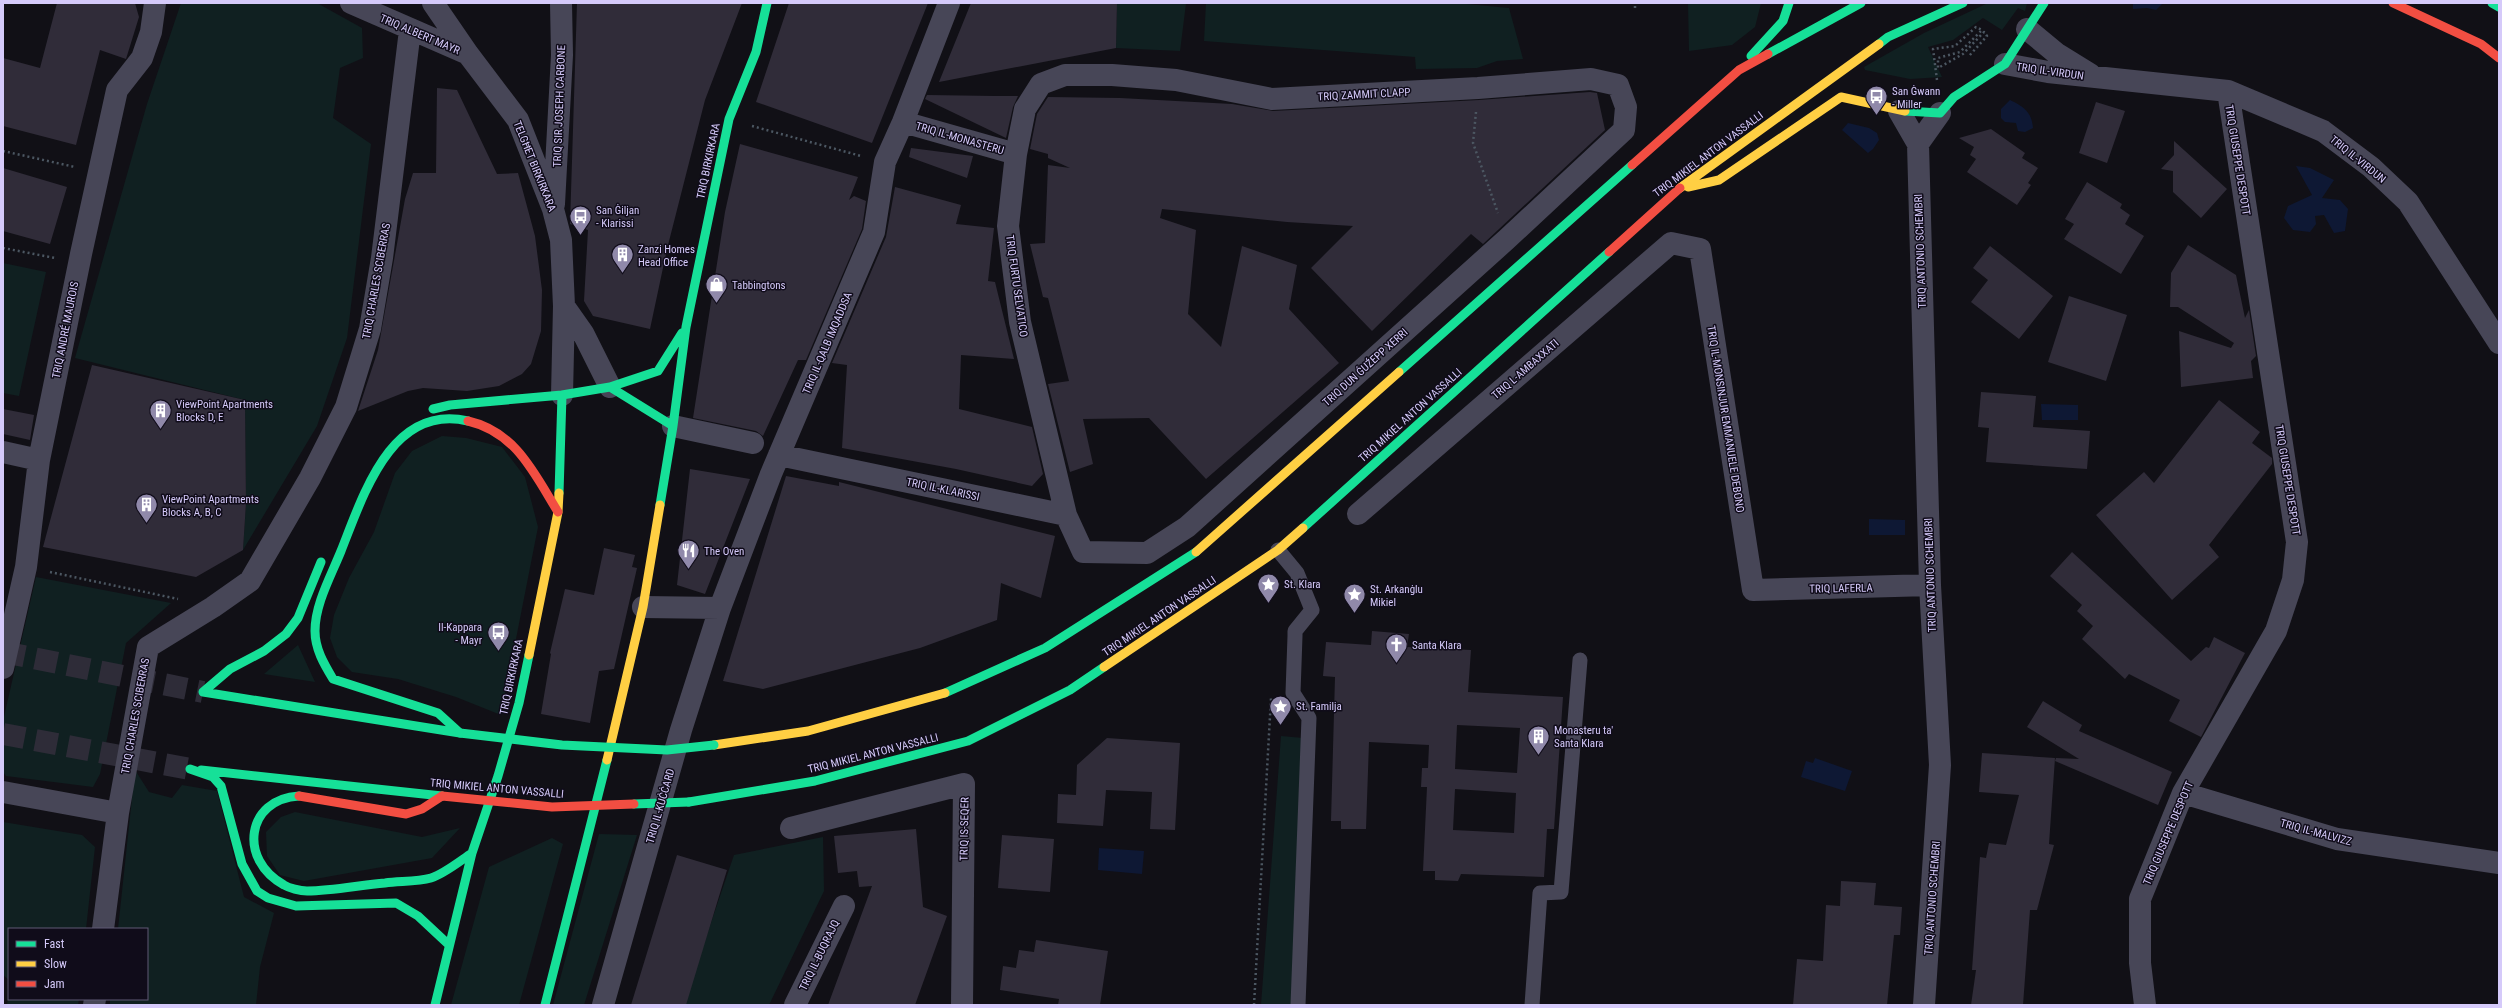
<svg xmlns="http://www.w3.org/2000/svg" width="2502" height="1008" font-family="'Roboto Condensed',sans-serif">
	<rect width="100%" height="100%" fill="#111016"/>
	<path fill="#102021" d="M 181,3 L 317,3 L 362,28 L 363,58 L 340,68 L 333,118 L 371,144 L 347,338 L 317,426 L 243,550 L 246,503 L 245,400 L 75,358 L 147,104 Z
		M 1117,3 L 1186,3 L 1180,51 L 1116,48 Z
		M 1206,3 L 1456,3 L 1509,8 L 1523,59 L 1497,61 L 1477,68 L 1416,69 L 1415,57 L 1204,41 Z
		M 1688,3 L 1761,3 L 1755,27 L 1732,45 L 1689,51 Z
		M 1988,3 L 2027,3 L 2025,11 L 2018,8 L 2002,30 L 1983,18 L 1953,40 L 1928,47 L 1942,77 L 1910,79 L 1865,70 L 1864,67 L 1924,33 Z
		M 3,263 L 46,272 L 19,396 L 3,393 Z
		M 442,436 L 466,438 L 502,447 L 525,477 L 538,527 L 501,715 L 456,697 L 398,679 L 352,672 L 337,657 L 330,638 L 334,615 L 349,578 L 374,532 L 395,473 L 412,451 Z
		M 36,577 L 171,603 L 126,643 L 100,774 L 93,787 L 6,776 L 3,772 L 3,721 Z
		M 298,645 L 315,682 L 264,674 Z
		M 1281,736 L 1303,738 L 1291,1005 L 1261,1005 Z
		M 135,770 L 149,792 L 172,798 L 182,785 L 217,791 L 244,897 L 274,913 L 260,967 L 256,1005 L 110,1005 L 110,999 L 147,999 L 147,929 L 118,929 Z
		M 295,812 L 422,837 L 460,828 L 432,858 L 304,881 L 280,875 L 267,856 L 266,832 L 281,817 Z
		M 3,822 L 82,835 L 95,847 L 86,929 L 9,929 L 9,980 L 3,975 Z
		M 599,834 L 637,835 L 584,1005 L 553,1005 Z
		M 823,837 L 824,891 L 769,1005 L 683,1005 L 734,855 Z
		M 552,838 L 563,844 L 519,1005 L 451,1005 L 489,867 Z
		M 9,989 L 9,999 L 79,999 L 78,1005 L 7,1005 Z"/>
	<path fill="#0e1834" d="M 2133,3 L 2163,3 L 2156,10 L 2147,8 L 2133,9 Z
		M 2010,100 C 2023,106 2032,112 2033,128 L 2025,132 L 2018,131 L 2016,123 L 2005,122 L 2001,118 L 2001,109 Z
		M 1848,123 L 1869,128 L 1877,133 L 1879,140 L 1873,149 L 1868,153 L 1842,130 Z
		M 2296,166 L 2310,168 L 2334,180 L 2322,198 L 2340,200 L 2348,209 L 2345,231 L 2334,233 L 2324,215 L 2315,216 L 2316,224 L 2310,232 L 2293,230 L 2284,218 L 2288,206 L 2312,195 Z
		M 2041,404 L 2078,405 L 2078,420 L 2042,420 Z
		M 1869,519 L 1905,520 L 1905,535 L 1869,535 Z
		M 1815,758 L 1852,771 L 1845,791 L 1801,777 L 1806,761 L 1813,763 Z
		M 1099,848 L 1144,851 L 1142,874 L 1098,870 Z"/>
	<path fill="#302c39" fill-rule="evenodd" d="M 57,3 L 135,3 L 139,17 L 126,59 L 100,50 L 76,145 L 3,126 L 3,58 L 40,68 Z
		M 577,3 L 742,3 L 705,100 L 667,249 L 650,329 L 593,316 L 584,301 L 588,230 L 570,224 Z
		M 789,3 L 928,3 L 872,143 L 756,102 Z
		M 971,3 L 1117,3 L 1116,48 L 939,82 Z
		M 437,88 L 457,90 L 497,174 L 518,173 L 535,236 L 542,290 L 541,331 L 531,364 L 522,374 L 499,386 L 467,391 L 423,388 L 408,391 L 358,411 L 378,350 L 405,199 L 413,173 L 436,173 Z
		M 1590,92 L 1597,93 L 1605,130 L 1483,244 L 1471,234 L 1372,331 L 1311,268 L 1353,226 L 1287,222 L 1162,209 L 1160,218 L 1196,230 L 1188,314 L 1221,347 L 1242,246 L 1297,265 L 1289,309 L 1339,363 L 1206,479 L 1149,418 L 1083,419 L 1093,464 L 1070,472 L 1048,384 L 1069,381 L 1048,298 L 1043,297 L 1030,244 L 1045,243 L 1048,165 L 1070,168 L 1048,158 L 1048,154 L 1030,149 L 1037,114 L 1048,97 L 1120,98 L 1232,104 L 1273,111 L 1479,100 Z
		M 927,95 L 995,96 L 1018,96 L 1013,107 L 1006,138 L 925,99 Z
		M 2096,102 L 2125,111 L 2107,163 L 2079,153 Z
		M 1991,129 L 2025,153 L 2022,158 L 2038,168 L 2028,183 L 2031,185 L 2017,205 L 1967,172 L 1976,159 L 1970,155 L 1974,147 L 1959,138 Z
		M 2174,141 L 2227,189 L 2201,218 L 2173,192 L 2173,171 L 2161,169 L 2174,155 Z
		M 740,144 L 858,177 L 849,200 L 854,196 L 866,201 L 862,229 L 806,360 L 798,360 L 763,436 L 756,431 L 693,418 L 725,212 Z
		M 911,148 L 973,156 L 967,178 L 909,157 Z
		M 3,168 L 67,187 L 50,244 L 3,231 Z
		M 2087,182 L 2122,204 L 2120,208 L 2130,215 L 2125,224 L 2144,236 L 2121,274 L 2064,239 L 2074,224 L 2065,219 Z
		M 895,187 L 961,205 L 956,224 L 994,228 L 988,281 L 995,282 L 1014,359 L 961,355 L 959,409 L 1032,427 L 1043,474 L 1032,486 L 956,469 L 842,448 L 847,365 L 832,363 L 886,237 Z
		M 2188,245 L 2236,275 L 2245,318 L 2249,310 L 2256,356 L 2251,361 L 2253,378 L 2181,387 L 2179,331 L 2231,348 L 2234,343 L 2178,307 L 2170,307 L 2171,273 Z
		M 1990,246 L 2053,296 L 2019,339 L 1971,302 L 1988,280 L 1973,268 Z
		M 2069,296 L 2127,315 L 2106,381 L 2048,362 Z
		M 92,365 L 245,400 L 246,503 L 243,550 L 196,577 L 43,547 Z
		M 1981,392 L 2036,396 L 2033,427 L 2090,431 L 2087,469 L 1986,462 L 1989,428 L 1978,427 Z
		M 2219,400 L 2260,432 L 2252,443 L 2272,458 L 2272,464 L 2209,545 L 2219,557 L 2172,600 L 2096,515 L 2144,472 L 2154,483 Z
		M 3,409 L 34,415 L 30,440 L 3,434 Z
		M 690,469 L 750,479 L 705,594 L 677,585 Z
		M 786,476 L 839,486 L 839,482 L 1055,536 L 1041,598 L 1001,583 L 997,620 L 920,648 L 763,689 L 723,681 Z
		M 604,548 L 635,555 L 632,567 L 637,568 L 614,669 L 599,671 L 590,723 L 541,714 L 551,654 L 550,653 L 565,589 L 594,595 Z
		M 2072,552 L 2191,661 L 2206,647 L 2209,648 L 2214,637 L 2245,653 L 2201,737 L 2169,721 L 2180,700 L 2129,674 L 2125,679 L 2082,639 L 2093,626 L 2077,611 L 2082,605 L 2050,576 Z
		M 1372,631 L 1409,634 L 1407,647 L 1471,650 L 1468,692 L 1563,697 L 1554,829 L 1547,829 L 1544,877 L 1461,874 L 1458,881 L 1435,880 L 1435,871 L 1423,871 L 1427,787 L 1421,787 L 1422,768 L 1428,768 L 1429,745 L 1369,742 L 1366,829 L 1341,829 L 1341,821 L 1331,821 L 1335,677 L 1323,676 L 1326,642 L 1371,645 ZM 1457,725 L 1520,728 L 1517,773 L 1455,769 ZM 1455,789 L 1516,793 L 1514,833 L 1453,830 Z
		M 2043,701 L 2082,725 L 2079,731 L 2172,772 L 2158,805 L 2055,761 L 2056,758 L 2079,759 L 2027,727 Z
		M 1107,738 L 1180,743 L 1175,830 L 1150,829 L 1152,792 L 1106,790 L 1103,826 L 1057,823 L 1058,794 L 1076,795 L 1077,765 Z
		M 1982,753 L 2055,758 L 2049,844 L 2054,845 L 2037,910 L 2030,910 L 2023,1005 L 1971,1005 L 1976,970 L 1972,970 L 1980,857 L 1986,858 L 1989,843 L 2006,845 L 2019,795 L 1979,792 Z
		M 916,829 L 923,907 L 947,916 L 915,1005 L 828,1005 L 872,886 L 859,887 L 857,871 L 838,873 L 834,836 Z
		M 1002,835 L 1054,839 L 1050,892 L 998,888 Z
		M 677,855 L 727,870 L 686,1005 L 631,1005 Z
		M 1841,881 L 1876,883 L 1874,905 L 1902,907 L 1900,935 L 1894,935 L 1887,1005 L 1793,1005 L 1797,959 L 1823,961 L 1826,905 L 1840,906 Z
		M 1036,940 L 1108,951 L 1100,1005 L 1058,1005 L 1059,999 L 1000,990 L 1003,966 L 1016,968 L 1019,950 L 1034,952 Z"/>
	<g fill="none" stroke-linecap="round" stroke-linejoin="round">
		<path stroke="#2e2c38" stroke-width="22" stroke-dasharray="22 11" stroke-linecap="butt" d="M 3,652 L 203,692
			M 3,734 L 190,769"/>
		<path stroke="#4c5762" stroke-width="2.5" stroke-dasharray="2 3" stroke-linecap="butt" d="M 1635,8 L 1635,3
			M 1937,80 L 1933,49 L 1955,46 L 1976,27 L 1982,30 L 1960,52 L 1938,58 L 1938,68 L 1963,54 L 1984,32 L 1987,36 L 1969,56
			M 1476,112 L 1473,143 L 1498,213
			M 752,126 L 861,156
			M 3,151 L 75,167
			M 3,248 L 55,258
			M 50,572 L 178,599
			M 1254,1005 L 1271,698"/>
		<path stroke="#474657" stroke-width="15" d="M 1278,550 L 1297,573 L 1312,610 L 1295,631 L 1295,636 L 1293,693 L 1309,718 L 1298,1005
			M 1532,1005 L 1540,893 L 1561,892 L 1580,660"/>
		<path stroke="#474657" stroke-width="22" d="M 351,3 L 468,54
			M 433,3 L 468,54 L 518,120 L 553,209 L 561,240 L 564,306 L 562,395
			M 2027,29 L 2056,53 L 2090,74
			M 2005,64 L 2048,72 L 2228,91 L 2323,131 L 2371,167 L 2408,202 L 2499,343
			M 1065,75 L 1112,75 L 1176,80 L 1272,99 L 1478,88 L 1591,79 L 1618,85 L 1626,107 L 1624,130 L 1507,239 L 1187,527 L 1147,553 L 1083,552 L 1066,515 L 1020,322 L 1008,226 L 1016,154 L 1025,109 L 1041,84 Z
			M 1899,111 L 1918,144 L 1930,585 L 1940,765 L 1924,1005
			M 903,122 L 1016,154
			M 1918,144 L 1940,113
			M 554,204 L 562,55 L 561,3
			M 564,306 L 583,333 L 610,387
			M 673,426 L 753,443
			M 3,452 L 39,460
			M 779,455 L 1066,515
			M 1358,514 L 1671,243 L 1700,249 L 1753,590 L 1930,585
			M 643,607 L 720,608 L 771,474 L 874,232 L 885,162 L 903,122 L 949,3
			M 3,668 L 26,567 L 39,460 L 81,254 L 117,90 L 142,58 L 151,32 L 155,3
			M 3,792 L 118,813
			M 2183,793 L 2337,839 L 2499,863
			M 791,828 L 964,784 L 962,1005
			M 103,929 L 118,813 L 148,647 L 213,607 L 250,581 L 310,478 L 346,407 L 370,329 L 382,258 L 410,30
			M 94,1005 L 95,999
			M 603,1005 L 681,730 L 720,608
			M 795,1005 L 844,906
			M 2145,1005 L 2140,963 L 2140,899 L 2183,793 L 2276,631 L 2293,580 L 2297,542 L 2228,91"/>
		<path stroke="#16e098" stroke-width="9" d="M 2492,3 L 2499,7
			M 1879,44 L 1888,37 L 1963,3
			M 1768,54 L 1861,3
			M 1751,56 L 1783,21 L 1789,3
			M 1905,111 L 1940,113 L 1954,97 L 2005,64 L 2044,3
			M 1399,372 L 1632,165
			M 610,387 L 658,371 L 682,333
			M 433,409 L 450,405 L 562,395
			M 673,426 L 686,327 L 729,119 L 756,52 L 767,3
			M 559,493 L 562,395 L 610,387 L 673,426 L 660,505
			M 1303,528 L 1609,252
			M 203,692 L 230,669 L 264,651 L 286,634 L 298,618 L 321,562
			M 203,692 L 460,733
			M 945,693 L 1045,648 L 1196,552
			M 460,733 L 438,713 L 333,679 C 324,664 315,649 315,631 C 315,604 331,576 341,551 C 363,496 391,403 468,421
			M 190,769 L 213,777 L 221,786 L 242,864 L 257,891 L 268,898 L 296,906 L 396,903 L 418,916 L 448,944
			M 201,770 L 442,796
			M 299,796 C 246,799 238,860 284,885 C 289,888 300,891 307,891 C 333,891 360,885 385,883 C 400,881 417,882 431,878 C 444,874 460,861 472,853
			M 689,802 L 815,781 L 968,741 L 1070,690 L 1104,667
			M 435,1005 L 472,853 L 498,776 L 519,703 L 529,655
			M 545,1005 L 607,760"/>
		<path stroke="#ffcf43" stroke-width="9" d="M 1688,187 L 1719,180 L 1841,97 L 1905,111
			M 1680,188 L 1879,44
			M 1196,552 L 1399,372
			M 529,655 L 558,512 L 559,493
			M 1104,667 L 1278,550 L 1303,528
			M 714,745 L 808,731 L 945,693
			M 607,760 L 643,607 L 660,505"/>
		<path stroke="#f24e42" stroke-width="9" d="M 2393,3 L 2481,44 L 2499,58
			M 1632,165 L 1739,70 L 1768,54
			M 1609,252 L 1680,188
			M 468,421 C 516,432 534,473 558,512
			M 299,796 L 406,814 L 422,809 L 442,796"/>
		<path stroke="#16e098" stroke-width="9" d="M 460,733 L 562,745 L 667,750 L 714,745
			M 634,804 L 689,802"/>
		<path stroke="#f24e42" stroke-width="9" d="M 442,796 L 552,807 L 634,804"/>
	</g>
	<defs>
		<symbol id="bus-pin" viewBox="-11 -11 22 30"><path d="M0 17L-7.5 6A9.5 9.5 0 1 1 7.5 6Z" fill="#9089aa" stroke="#100c1a"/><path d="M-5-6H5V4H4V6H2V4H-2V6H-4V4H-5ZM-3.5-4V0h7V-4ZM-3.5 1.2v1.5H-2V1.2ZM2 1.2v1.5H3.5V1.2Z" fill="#fff"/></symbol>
		<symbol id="building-pin" viewBox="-11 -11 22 30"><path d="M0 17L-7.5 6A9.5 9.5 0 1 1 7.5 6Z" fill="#9089aa" stroke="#100c1a"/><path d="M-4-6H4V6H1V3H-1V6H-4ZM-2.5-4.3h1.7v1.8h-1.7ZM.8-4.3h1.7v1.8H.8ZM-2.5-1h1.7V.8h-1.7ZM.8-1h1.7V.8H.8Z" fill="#fff"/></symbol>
		<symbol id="shop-pin" viewBox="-11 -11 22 30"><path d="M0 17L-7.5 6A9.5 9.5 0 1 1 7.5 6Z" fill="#9089aa" stroke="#100c1a"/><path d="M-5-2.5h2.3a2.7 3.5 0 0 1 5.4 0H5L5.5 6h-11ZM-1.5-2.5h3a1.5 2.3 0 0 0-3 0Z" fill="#fff"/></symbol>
		<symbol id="restaurant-pin" viewBox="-11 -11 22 30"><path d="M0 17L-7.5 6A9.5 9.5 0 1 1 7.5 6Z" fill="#9089aa" stroke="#100c1a"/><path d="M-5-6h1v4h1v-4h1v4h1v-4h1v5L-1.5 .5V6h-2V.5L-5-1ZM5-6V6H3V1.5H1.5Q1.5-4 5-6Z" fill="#fff"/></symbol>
		<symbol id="sight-pin" viewBox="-11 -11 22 30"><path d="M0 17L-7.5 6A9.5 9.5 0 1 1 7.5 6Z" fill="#9089aa" stroke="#100c1a"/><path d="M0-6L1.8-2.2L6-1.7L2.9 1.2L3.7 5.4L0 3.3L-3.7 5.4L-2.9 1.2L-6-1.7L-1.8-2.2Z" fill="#fff"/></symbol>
		<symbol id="church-pin" viewBox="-11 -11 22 30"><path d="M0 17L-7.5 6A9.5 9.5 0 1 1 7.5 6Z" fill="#9089aa" stroke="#100c1a"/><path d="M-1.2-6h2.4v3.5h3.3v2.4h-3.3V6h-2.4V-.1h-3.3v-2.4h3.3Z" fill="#fff"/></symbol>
	</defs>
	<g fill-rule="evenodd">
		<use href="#bus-pin" x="1864" y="84" width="25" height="34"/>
		<use href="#bus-pin" x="568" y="204" width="25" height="34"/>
		<use href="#building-pin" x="610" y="242" width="25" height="34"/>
		<use href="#shop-pin" x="704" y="272" width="25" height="34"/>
		<use href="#building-pin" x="148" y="398" width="25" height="34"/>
		<use href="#building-pin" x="134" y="492" width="25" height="34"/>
		<use href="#restaurant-pin" x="676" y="538" width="25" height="34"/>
		<use href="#sight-pin" x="1256" y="572" width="25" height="34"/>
		<use href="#sight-pin" x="1342" y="582" width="25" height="34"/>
		<use href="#bus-pin" x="486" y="620" width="25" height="34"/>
		<use href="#church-pin" x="1384" y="632" width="25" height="34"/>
		<use href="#sight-pin" x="1268" y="694" width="25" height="34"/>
		<use href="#building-pin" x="1526" y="724" width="25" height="34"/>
	</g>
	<g text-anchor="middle" stroke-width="3" stroke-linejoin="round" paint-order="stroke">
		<g font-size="11" fill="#d5cafa" stroke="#100c1a">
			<text transform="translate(420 34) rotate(23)" y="4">TRIQ ALBERT MAYR</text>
			<text transform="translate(2050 71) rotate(8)" y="4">TRIQ IL-VIRDUN</text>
			<text transform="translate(1364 94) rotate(-3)" y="4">TRIQ ZAMMIT CLAPP</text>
			<text transform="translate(559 106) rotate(-88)" y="4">TRIQ SIR JOSEPH CARBONE</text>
			<text transform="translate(960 138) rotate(16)" y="4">TRIQ IL-MONASTERU</text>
			<text transform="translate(1708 154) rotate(-37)" y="4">TRIQ MIKIEL ANTON VASSALLI</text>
			<text transform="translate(2358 159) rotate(39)" y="4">TRIQ IL-VIRDUN</text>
			<text transform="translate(2238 160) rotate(81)" y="4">TRIQ GIUSEPPE DESPOTT</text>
			<text transform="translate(708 161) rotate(-78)" y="4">TRIQ BIRKIRKARA</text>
			<text transform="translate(535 166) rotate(68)" y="4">TELGĦET BIRKIRKARA</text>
			<text transform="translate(1920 251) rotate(-92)" y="4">TRIQ ANTONIO SCHEMBRI</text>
			<text transform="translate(376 281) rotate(-80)" y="4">TRIQ CHARLES SCIBERRAS</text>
			<text transform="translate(1017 286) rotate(82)" y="4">TRIQ FURTU SELVATICO</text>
			<text transform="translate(65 330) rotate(-79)" y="4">TRIQ ANDRÉ MAUROIS</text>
			<text transform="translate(827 343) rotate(-67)" y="4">TRIQ IL-QALB IMQADDSA</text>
			<text transform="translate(1365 367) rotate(-42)" y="4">TRIQ DUN ǴUŹEPP XERRI</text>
			<text transform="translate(1525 369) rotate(-41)" y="4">TRIQ L-AMBAXXATI</text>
			<text transform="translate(1410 415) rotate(-42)" y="4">TRIQ MIKIEL ANTON VASSALLI</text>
			<text transform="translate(1726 419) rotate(81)" y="4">TRIQ IL-MONSINJUR EMMANUELE DEBONO</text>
			<text transform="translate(2288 480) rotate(81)" y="4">TRIQ GIUSEPPE DESPOTT</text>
			<text transform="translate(943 489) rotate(12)" y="4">TRIQ IL-KLARISSI</text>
			<text transform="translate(1930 575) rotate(-92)" y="4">TRIQ ANTONIO SCHEMBRI</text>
			<text transform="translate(1841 588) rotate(-1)" y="4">TRIQ LAFERLA</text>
			<text transform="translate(1159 616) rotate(-34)" y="4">TRIQ MIKIEL ANTON VASSALLI</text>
			<text transform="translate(511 677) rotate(-78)" y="4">TRIQ BIRKIRKARA</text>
			<text transform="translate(135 716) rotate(-80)" y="4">TRIQ CHARLES SCIBERRAS</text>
			<text transform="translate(873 753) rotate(-14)" y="4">TRIQ MIKIEL ANTON VASSALLI</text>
			<text transform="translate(497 788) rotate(5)" y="4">TRIQ MIKIEL ANTON VASSALLI</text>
			<text transform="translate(660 806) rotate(-74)" y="4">TRIQ IL-KUĊĊARD</text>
			<text transform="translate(964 829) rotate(-89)" y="4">TRIQ IS-SEQER</text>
			<text transform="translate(2316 832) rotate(15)" y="4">TRIQ IL-MALVIZZ</text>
			<text transform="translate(2168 833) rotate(-67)" y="4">TRIQ GIUSEPPE DESPOTT</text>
			<text transform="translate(1932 898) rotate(-86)" y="4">TRIQ ANTONIO SCHEMBRI</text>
			<text transform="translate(819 955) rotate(-64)" y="4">TRIQ IL-BUQRAJQ</text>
		</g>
		<g font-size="11" fill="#d5cafa" stroke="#100c1a" text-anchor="start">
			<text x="1892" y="95">San Ġwann<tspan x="1892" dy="13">- Miller</tspan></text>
			<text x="596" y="214">San Ġiljan<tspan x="596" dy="13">- Klarissi</tspan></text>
			<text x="638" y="253">Zanzi Homes<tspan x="638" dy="13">Head Office</tspan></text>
			<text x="732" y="289">Tabbingtons</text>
			<text x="176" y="408">ViewPoint Apartments<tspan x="176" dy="13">Blocks D, E</tspan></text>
			<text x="162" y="503">ViewPoint Apartments<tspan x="162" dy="13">Blocks A, B, C</tspan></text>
			<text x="704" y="555">The Oven</text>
			<text x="1284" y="588">St. Klara</text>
			<text x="1370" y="593">St. Arkanġlu<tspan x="1370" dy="13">Mikiel</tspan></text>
			<text x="482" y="631" text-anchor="end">Il-Kappara<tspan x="482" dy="13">- Mayr</tspan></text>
			<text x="1412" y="649">Santa Klara</text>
			<text x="1296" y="710">St. Familja</text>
			<text x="1554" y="734">Monasteru ta'<tspan x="1554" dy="13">Santa Klara</tspan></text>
		</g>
	</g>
	<rect width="2502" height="1008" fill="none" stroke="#d5cafa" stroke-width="8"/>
	<rect x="8" y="928" width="140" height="72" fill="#100c1a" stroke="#5f5874"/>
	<rect x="16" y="941" width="20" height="6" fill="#16e098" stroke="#5f5874"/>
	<text x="44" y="948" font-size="12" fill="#d5cafa">Fast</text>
	<rect x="16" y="961" width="20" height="6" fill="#ffcf43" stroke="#5f5874"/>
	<text x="44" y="968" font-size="12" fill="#d5cafa">Slow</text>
	<rect x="16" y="981" width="20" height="6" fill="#f24e42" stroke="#5f5874"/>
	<text x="44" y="988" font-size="12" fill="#d5cafa">Jam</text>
</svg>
